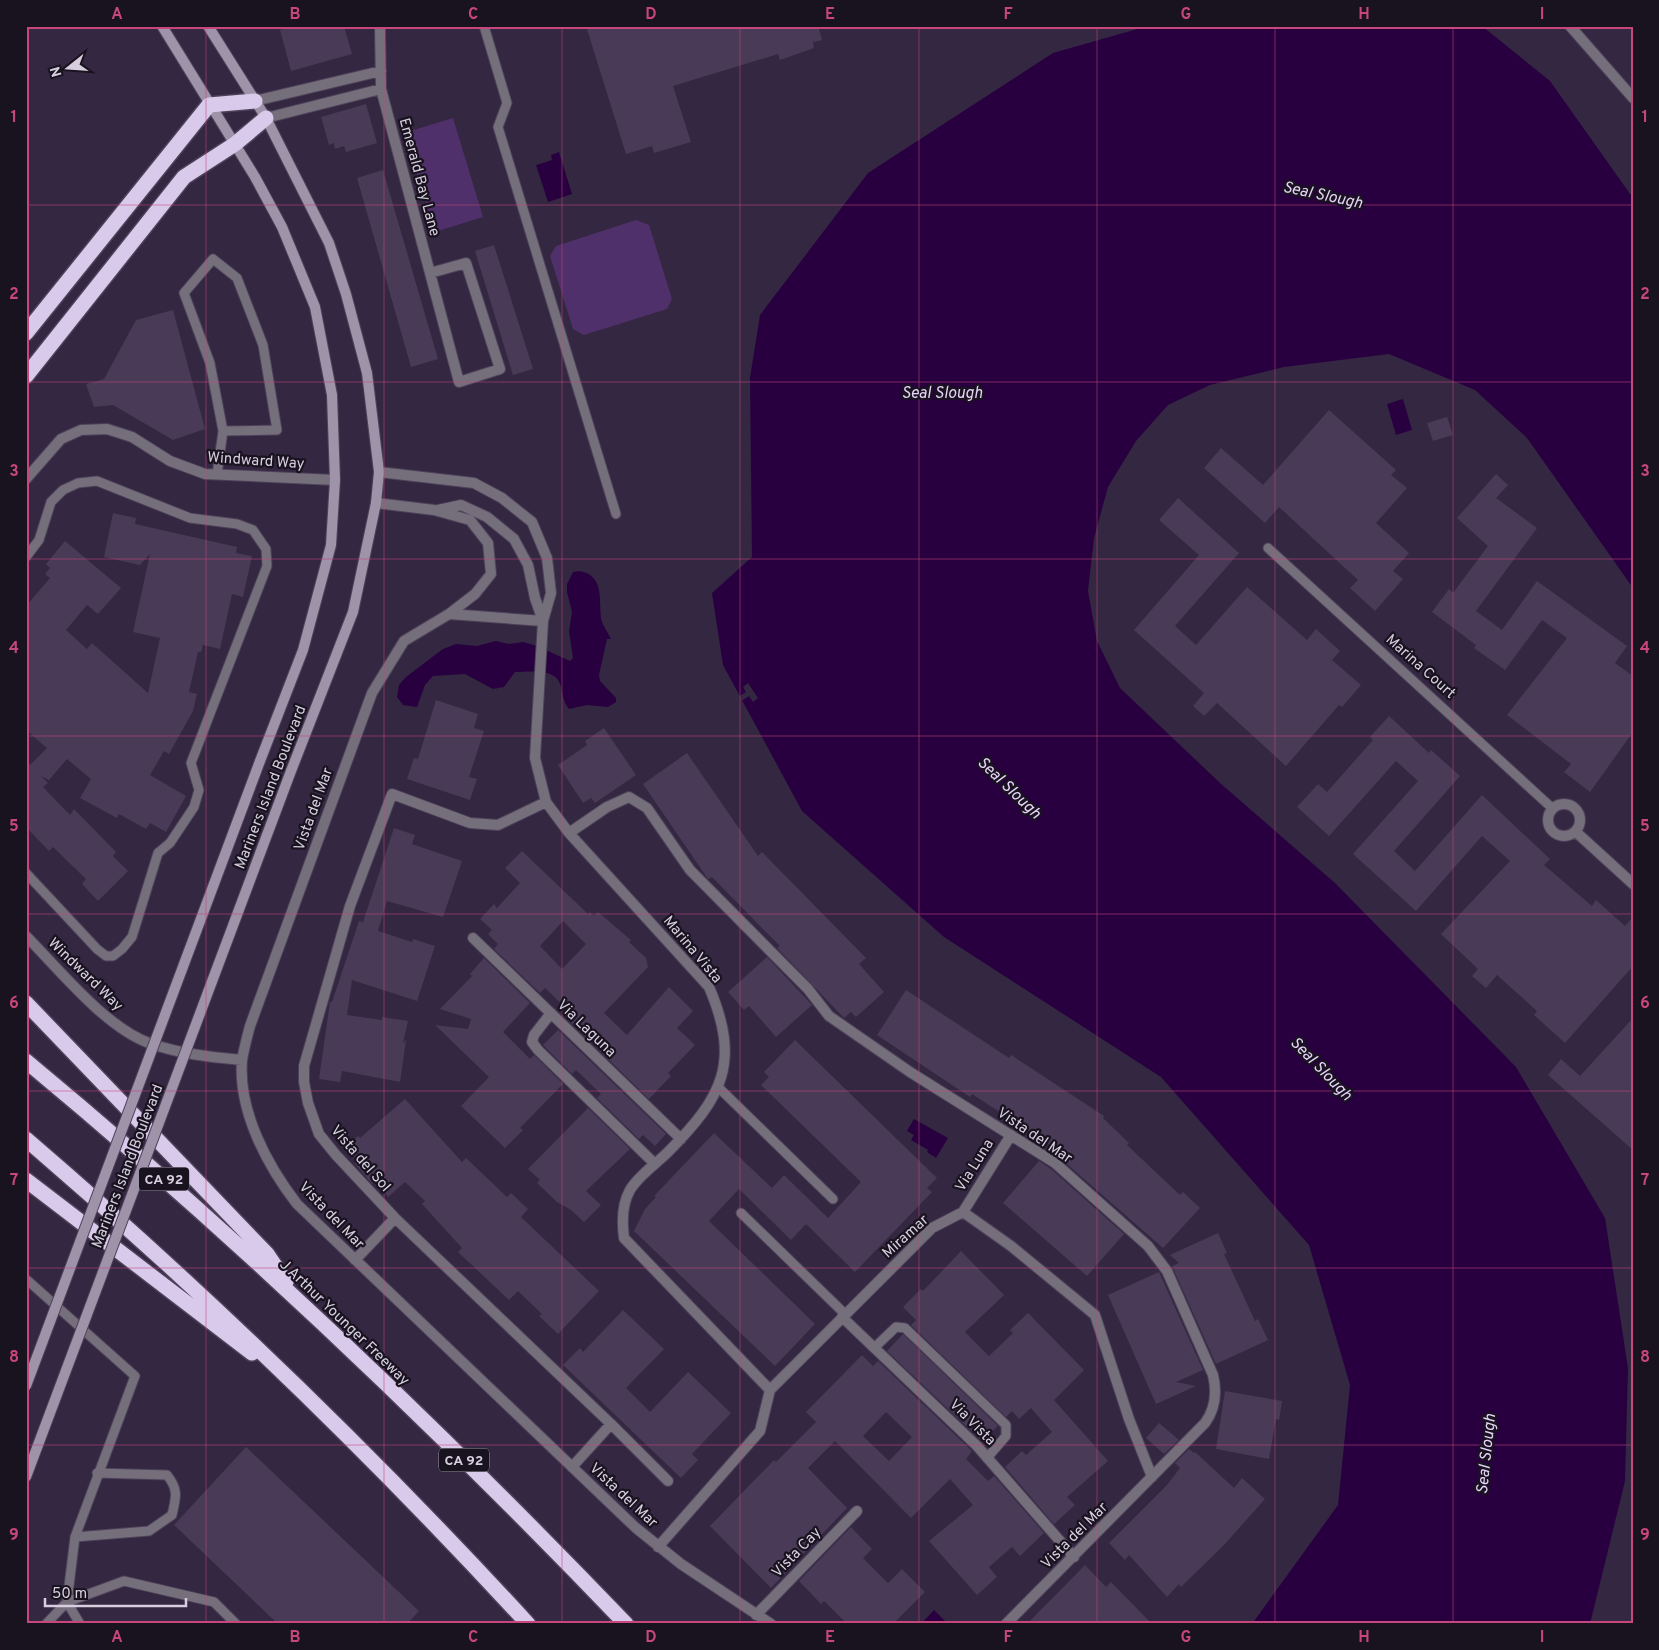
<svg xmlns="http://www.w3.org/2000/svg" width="1659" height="1650" font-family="Overpass,sans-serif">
	<rect width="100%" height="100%" fill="#342741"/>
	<path fill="#50306a" d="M 453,118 L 483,217 L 435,232 L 404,133 Z
		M 636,220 L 649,225 L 672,299 L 667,309 L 584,335 L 573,329 L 550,256 L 556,246 Z"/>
	<path fill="#280040" d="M 1148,26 L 1482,26 L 1550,81 L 1633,198 L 1633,588 L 1527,438 L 1475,390 L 1389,354 L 1284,367 L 1210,385 L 1168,405 L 1136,441 L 1108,487 L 1094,538 L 1088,591 L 1097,641 L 1120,688 L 1220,783 L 1335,883 L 1516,1067 L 1605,1218 L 1628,1368 L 1625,1481 L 1590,1624 L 1252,1624 L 1338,1505 L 1350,1385 L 1309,1245 L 1161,1077 L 944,937 L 802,811 L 723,665 L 712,593 L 752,557 L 750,378 L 760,315 L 868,173 L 1053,53 Z
		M 559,152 L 572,194 L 548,202 L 536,165 L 552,160 L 551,155 Z
		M 1403,399 L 1412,430 L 1396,435 L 1387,404 Z
		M 579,571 C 604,575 599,598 601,618 C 602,625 608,632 611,639 L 607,639 L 599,675 L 600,681 L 616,698 L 616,702 L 608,707 L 587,705 L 569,709 C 563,701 563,696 561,687 C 557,667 530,672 515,672 L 504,687 L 493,689 L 465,674 L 433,676 L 425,685 L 417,707 L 403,705 L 397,697 L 399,685 L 406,677 L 443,649 L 456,644 L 477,646 L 496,641 L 509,644 L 523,642 L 537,646 L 570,661 L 573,658 L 569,631 L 572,612 L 567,592 L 567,584 L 573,572 Z
		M 914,1119 L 948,1138 L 936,1158 L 927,1152 L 928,1150 L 911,1140 L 914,1135 L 907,1131 Z
		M 934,1610 L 945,1621 L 942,1624 L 921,1624 Z"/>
	<path fill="#342741" d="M 748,683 L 758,698 L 753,702 L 749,696 L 740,702 L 738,697 L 746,692 L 743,687 Z"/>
	<path fill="#493b57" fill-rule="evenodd" d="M 292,26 L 344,26 L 352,54 L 291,71 L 280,30 Z
		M 586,26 L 818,26 L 822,40 L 813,42 L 814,48 L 780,60 L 778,54 L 673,86 L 691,142 L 654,153 L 652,146 L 626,154 Z
		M 366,104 L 377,143 L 346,152 L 344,146 L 335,149 L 334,143 L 329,145 L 321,117 Z
		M 383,170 L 438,359 L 411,367 L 357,178 Z
		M 494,245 L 533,369 L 513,375 L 475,251 Z
		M 173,310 L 205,429 L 173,440 L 113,405 L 94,407 L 86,384 L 104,379 L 136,320 Z
		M 1329,410 L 1396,470 L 1391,475 L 1407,488 L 1376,523 L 1409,553 L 1393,571 L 1403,579 L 1375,611 L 1350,588 L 1358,580 L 1279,507 L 1265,523 L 1204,468 L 1221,448 L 1263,485 Z
		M 1447,417 L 1453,435 L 1433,441 L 1427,423 Z
		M 1496,474 L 1508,485 L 1496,498 L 1537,528 L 1476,611 L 1502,630 L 1537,581 L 1627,646 L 1615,663 L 1633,676 L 1633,732 L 1590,792 L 1564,772 L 1571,764 L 1507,715 L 1567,638 L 1542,620 L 1505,670 L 1474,648 L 1476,645 L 1432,612 L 1449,589 L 1453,593 L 1488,546 L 1457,518 Z
		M 1178,498 L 1239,553 L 1175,626 L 1196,645 L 1247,587 L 1307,640 L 1316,629 L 1340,651 L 1332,660 L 1361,685 L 1342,707 L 1339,705 L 1286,766 L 1217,703 L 1204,716 L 1193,706 L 1204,693 L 1134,630 L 1199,555 L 1159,520 Z
		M 113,513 L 136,518 L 135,524 L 237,547 L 236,553 L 252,556 L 243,597 L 232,594 L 220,649 L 203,645 L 201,652 L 198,652 L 189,692 L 197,694 L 193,711 L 169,754 L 164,751 L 150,775 L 186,796 L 166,832 L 150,823 L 146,829 L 119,814 L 117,818 L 80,798 L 91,779 L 67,759 L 49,780 L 41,776 L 48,783 L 43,787 L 70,815 L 74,809 L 116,852 L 113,856 L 128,871 L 98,901 L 82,884 L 86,879 L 53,847 L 49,851 L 26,827 L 26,761 L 30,765 L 47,748 L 26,730 L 26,606 L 50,578 L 45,574 L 50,568 L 46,564 L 65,541 L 121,588 L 98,614 L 87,605 L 66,630 L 87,649 L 92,643 L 148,693 L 160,638 L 133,632 L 150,554 L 140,565 L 104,557 Z
		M 436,700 L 478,714 L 474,728 L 484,731 L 469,777 L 477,779 L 470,800 L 407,779 L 414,758 L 418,759 Z
		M 1389,716 L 1429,753 L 1431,750 L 1460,776 L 1394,851 L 1415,871 L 1482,795 L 1550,859 L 1544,865 L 1592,906 L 1596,900 L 1625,926 L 1633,917 L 1633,966 L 1565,1043 L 1534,1015 L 1537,1011 L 1497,975 L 1486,988 L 1472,976 L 1478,969 L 1441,934 L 1510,861 L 1482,836 L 1416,911 L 1353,854 L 1418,781 L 1396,761 L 1329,836 L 1297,807 L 1318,784 L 1327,792 L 1373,740 L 1370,737 Z
		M 604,728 L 636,775 L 595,803 L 591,798 L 583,803 L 558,765 L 587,745 L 585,741 Z
		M 687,753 L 758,856 L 762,852 L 866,958 L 859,964 L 884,992 L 856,1017 L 851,1012 L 844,1018 L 777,948 L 780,946 L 763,929 L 712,877 L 708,879 L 643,784 Z
		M 394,828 L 415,835 L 412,844 L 462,861 L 443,917 L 387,901 L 378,931 L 412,942 L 413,939 L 435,946 L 417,1001 L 352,980 L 347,1015 L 382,1020 L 382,1017 L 408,1021 L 403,1043 L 406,1040 L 400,1082 L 342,1071 L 340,1082 L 319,1079 L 330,1002 L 332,1002 L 359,921 L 363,922 Z
		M 522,851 L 588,914 L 590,912 L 594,916 L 598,912 L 631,940 L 629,942 L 646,958 L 648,967 L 604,1013 L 627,1035 L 669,987 L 693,1011 L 677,1028 L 695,1045 L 668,1073 L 671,1076 L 649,1099 L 568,1020 L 573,1015 L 545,988 L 540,993 L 494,949 L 498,944 L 488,934 L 492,930 L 480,919 L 494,904 L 497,908 L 520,883 L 505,868 ZM 563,921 L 586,944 L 562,969 L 540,946 Z
		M 767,957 L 812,1005 L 776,1037 L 749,1006 L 744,1010 L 728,992 Z
		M 484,958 L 530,1003 L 503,1032 L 530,1059 L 534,1055 L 563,1084 L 520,1128 L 523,1130 L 505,1148 L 461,1106 L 489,1077 L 435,1025 L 468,1029 L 471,1019 L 440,1009 L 472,976 L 470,974 Z
		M 906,990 L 1009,1058 L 1011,1055 L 1104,1116 L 1103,1118 L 1129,1143 L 1127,1145 L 1180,1195 L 1183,1192 L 1200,1208 L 1163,1248 L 1060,1158 L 1048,1150 L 1052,1146 L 972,1094 L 970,1097 L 877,1035 Z
		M 1633,1018 L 1633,1150 L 1548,1075 L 1561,1059 L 1580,1076 Z
		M 558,1030 L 666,1134 L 655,1146 L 643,1135 L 639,1139 L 597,1098 L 601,1094 L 576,1070 L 572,1074 L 543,1045 Z
		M 795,1040 L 937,1178 L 927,1188 L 932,1192 L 855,1272 L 806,1224 L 791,1240 L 739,1189 L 709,1221 L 815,1324 L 775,1366 L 634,1231 L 645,1209 L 656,1197 L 654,1196 L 714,1133 L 772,1188 L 784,1175 L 828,1218 L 861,1182 L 761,1085 L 769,1077 L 764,1072 Z
		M 405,1099 L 462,1162 L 466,1158 L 507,1197 L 511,1193 L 528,1209 L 521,1217 L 599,1291 L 558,1334 L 539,1316 L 542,1314 L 518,1291 L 509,1300 L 458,1252 L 462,1248 L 422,1204 L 425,1201 L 405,1182 L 388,1197 L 375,1181 L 372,1184 L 354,1163 L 357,1160 L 345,1147 L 358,1136 L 360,1138 Z
		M 588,1108 L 630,1149 L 586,1191 L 601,1205 L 584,1222 L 571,1210 L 557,1202 L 537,1183 L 540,1180 L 528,1169 Z
		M 1039,1161 L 1051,1169 L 1124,1234 L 1087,1276 L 1003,1203 Z
		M 1218,1233 L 1227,1253 L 1224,1254 L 1255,1321 L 1258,1319 L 1268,1340 L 1216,1364 L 1172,1266 L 1179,1263 L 1170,1255 Z
		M 961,1251 L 1004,1295 L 965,1332 L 989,1356 L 1013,1333 L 1010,1330 L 1028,1313 L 1084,1370 L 1054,1400 L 1108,1461 L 1067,1497 L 1075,1505 L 1054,1524 L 1005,1467 L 1022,1451 L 1026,1455 L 1052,1432 L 1031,1408 L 1019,1419 L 1012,1411 L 1006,1417 L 911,1325 L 916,1320 L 903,1307 L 921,1289 L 923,1291 Z
		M 1159,1272 L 1203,1370 L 1176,1382 L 1196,1386 L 1156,1404 L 1108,1295 Z
		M 623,1310 L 664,1349 L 626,1388 L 650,1412 L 688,1372 L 731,1413 L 692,1454 L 698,1460 L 681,1478 L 563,1365 L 580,1348 L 583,1352 Z
		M 903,1334 L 998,1426 L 982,1441 L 887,1351 Z
		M 862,1355 L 873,1366 L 878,1361 L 972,1451 L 966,1459 L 988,1481 L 994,1476 L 1044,1533 L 1020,1556 L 1012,1547 L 989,1567 L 997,1577 L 977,1595 L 929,1541 L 973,1505 L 950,1479 L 911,1518 L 835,1441 L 808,1468 L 847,1508 L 771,1588 L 710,1526 L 774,1460 L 776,1462 L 816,1422 L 806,1412 ZM 886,1412 L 912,1437 L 889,1461 L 863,1436 Z
		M 1225,1391 L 1282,1401 L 1279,1420 L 1276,1419 L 1269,1459 L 1216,1449 Z
		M 1159,1423 L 1179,1440 L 1164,1454 L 1146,1438 Z
		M 246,1447 L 419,1611 L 407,1624 L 278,1624 L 174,1525 Z
		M 1189,1449 L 1194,1453 L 1195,1452 L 1234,1488 L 1242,1478 L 1265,1499 L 1224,1545 L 1181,1587 L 1179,1584 L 1167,1597 L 1129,1555 L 1125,1560 L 1109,1543 L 1167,1485 L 1180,1468 L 1175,1463 Z
		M 851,1527 L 872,1549 L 863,1558 L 888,1583 L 902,1569 L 925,1592 L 893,1624 L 847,1624 L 824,1601 L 821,1604 L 799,1581 Z
		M 1085,1565 L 1106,1587 L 1111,1582 L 1152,1624 L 1027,1624 Z"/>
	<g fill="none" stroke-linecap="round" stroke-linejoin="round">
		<defs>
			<path id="lane" d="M 484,26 L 507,103 L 498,127 L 616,514
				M 217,474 L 223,431 L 210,363 L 184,293 L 213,259 L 237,278 L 263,345 L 277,430 L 223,431
				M 1268,548 L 1552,808
				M 26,557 L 39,540 L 51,502 L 63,490 L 78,483 L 97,481 L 190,518 L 237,524 L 253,530 L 266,549 L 267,566 L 191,763 L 199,790 L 194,807 L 170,843 L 158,853 L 132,937 L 122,949 L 113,956 L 106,956 L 97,949 L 26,873
				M 719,1088 L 833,1199
				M 741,1213 L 845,1314
				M 26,1279 L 135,1376 L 75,1537 L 67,1602 L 80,1624
				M 874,1348 L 896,1327 L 905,1328 L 1006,1425 L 1006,1436 L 987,1458
				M 75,1537 L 149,1531 L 172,1515 C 176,1497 179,1490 167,1475 L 97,1473
				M 46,1624 L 67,1602 L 124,1581 L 214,1602 L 236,1624"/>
			<path id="street" d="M 380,26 L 381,89 L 459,382 L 500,369 L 466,263 L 430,273
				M 1570,26 L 1633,98
				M 255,101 L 381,71
				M 266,118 L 381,89
				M 379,472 L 474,483 L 502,498 L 532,522 L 547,558 L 551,593 L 543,621 L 535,758 L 546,802 L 569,833 L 709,987 C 741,1062 723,1097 668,1152 C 656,1164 638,1176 630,1190 C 622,1204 622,1223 624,1238 L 770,1390
				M 26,479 L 61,439 L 81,430 L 107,429 L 132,437 L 170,461 L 205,474 L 335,480
				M 376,503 L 434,510 L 470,520 L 488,543 L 491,574 L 475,594 L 449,614 L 404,641 L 372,693 L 250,1026 C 247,1037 244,1049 242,1060 C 238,1111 267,1165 297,1204 L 636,1528 L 681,1564 L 771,1624
				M 438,510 L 461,505 L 487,517 L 514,539 L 528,565 L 535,598 L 543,621
				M 449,614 L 543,621
				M 546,802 L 498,825 L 470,823 L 392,794 L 350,906 L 304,1066 L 304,1082 L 308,1103 L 319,1134 L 336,1155 L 395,1218 L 611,1424 L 668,1481
				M1548 820a16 16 0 1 1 32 0a16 16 0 1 1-32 0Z
				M 1576,832 L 1633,884
				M 569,833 L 607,807 L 629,797 L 647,808 L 690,870 L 808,989 L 829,1016 L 910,1072 L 1055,1163 L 1148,1246 L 1167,1271 L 1213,1375 C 1217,1392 1216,1408 1205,1423 L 1006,1624
				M 26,936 C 59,969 105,1027 149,1043 C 180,1054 210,1057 242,1060
				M 473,938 L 681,1139
				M 551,1013 L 534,1035 L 532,1042 L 538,1050 L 655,1164
				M 963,1212 L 1011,1135
				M 355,1260 L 395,1218
				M 842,1317 L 977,1446 L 1074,1557
				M 572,1467 L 611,1424
				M 658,1547 L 760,1431 L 770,1390 L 932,1228 L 963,1212 L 1011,1246 L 1095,1315 L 1129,1419 L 1152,1477
				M 756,1615 L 857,1511"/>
			<path id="secondary" d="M 162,26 L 255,177 L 282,227 L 315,307 L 332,395 L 335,480 L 331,545 L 303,650 L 260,761
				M 208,26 L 266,118 L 329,243 L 346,294 L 367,373 L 379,472 L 376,503 L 353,612 L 291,771"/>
			<path id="highway" d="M 26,333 L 209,105 L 255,101
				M 26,376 L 184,177 L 235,144 L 266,118
				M 26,1003 L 267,1254 L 286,1282
				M 26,1061 C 237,1236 436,1426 626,1624
				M 26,1139 C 203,1291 370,1452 528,1624
				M 26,1180 L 252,1353"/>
		</defs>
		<use href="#lane" stroke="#4e425a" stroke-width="11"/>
		<use href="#street" stroke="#4e425a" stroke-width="12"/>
		<use href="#secondary" stroke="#4e425a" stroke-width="12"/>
		<use href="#highway" stroke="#4e425a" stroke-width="18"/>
		<use href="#lane" stroke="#756f7c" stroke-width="9"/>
		<use href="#street" stroke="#756f7c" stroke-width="10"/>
		<use href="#secondary" stroke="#9e93a9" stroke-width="10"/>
		<use href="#highway" stroke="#d9c9eb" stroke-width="15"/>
		<defs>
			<path id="secondary-bridge" d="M 26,1386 L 260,761
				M 26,1477 L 291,771"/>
		</defs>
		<use href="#secondary-bridge" stroke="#4e425a" stroke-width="12" stroke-linecap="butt"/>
		<use href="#secondary-bridge" stroke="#9e93a9" stroke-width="10"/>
	</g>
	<path fill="none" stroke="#c7467c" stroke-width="1" stroke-opacity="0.55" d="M 206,26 L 206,1624M 384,26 L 384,1624M 562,26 L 562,1624M 740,26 L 740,1624M 919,26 L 919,1624M 1097,26 L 1097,1624M 1275,26 L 1275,1624M 1453,26 L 1453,1624M 26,205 L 1633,205M 26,382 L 1633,382M 26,559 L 1633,559M 26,736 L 1633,736M 26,914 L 1633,914M 26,1091 L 1633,1091M 26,1268 L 1633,1268M 26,1445 L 1633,1445"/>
	<g text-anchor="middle" stroke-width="4.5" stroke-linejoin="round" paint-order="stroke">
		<g fill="#19131f" stroke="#9e97a6" stroke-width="1">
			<rect x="139" y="1167.5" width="50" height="23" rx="4"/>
			<rect x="439" y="1448.5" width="50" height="23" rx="4"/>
		</g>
		<g font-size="14" font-weight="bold" fill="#d7cfe0">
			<text x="164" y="1184">CA 92</text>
			<text x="464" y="1465">CA 92</text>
		</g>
		<g font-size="15" fill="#d7cfe0" stroke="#19131f">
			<text transform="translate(420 177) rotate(75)" y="5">Emerald Bay Lane</text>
			<text transform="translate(256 460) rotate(4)" y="5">Windward Way</text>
			<text transform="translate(1421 666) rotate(42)" y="5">Marina Court</text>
			<text transform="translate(270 787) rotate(-69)" y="5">Mariners Island Boulevard</text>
			<text transform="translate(313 809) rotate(-70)" y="5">Vista del Mar</text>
			<text transform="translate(693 949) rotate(50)" y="5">Marina Vista</text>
			<text transform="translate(86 974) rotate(44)" y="5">Windward Way</text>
			<text transform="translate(587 1028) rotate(44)" y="5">Via Laguna</text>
			<text transform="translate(1035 1135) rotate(34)" y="5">Vista del Mar</text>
			<text transform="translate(361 1158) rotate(49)" y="5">Vista del Sol</text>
			<text transform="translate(974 1165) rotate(-58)" y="5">Via Luna</text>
			<text transform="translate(127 1166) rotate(-69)" y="5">Mariners Island Boulevard</text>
			<text transform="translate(332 1215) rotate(46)" y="5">Vista del Mar</text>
			<text transform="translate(905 1236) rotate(-42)" y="5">Miramar</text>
			<text transform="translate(345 1322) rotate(44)" y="5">J Arthur Younger Freeway</text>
			<text transform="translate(973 1422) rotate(45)" y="5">Via Vista</text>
			<text transform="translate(624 1495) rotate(43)" y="5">Vista del Mar</text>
			<text transform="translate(1074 1535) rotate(-45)" y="5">Vista del Mar</text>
			<text transform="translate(796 1552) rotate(-46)" y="5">Vista Cay</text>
		</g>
		<g font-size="16" font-style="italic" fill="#e7d4fb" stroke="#19131f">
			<text transform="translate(1323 194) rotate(12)" y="6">Seal Slough</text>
			<text x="942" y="398">Seal Slough</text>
			<text transform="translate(1010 787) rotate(44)" y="6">Seal Slough</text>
			<text transform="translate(1322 1068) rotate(46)" y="6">Seal Slough</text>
			<text transform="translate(1485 1454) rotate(-84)" y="6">Seal Slough</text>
		</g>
	</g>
	<rect width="1659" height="1650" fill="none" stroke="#19131f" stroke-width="55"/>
	<g transform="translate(68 68) rotate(253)" stroke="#19131f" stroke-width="4" paint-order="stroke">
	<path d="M0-4L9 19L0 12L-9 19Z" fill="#d7cfe0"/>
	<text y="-8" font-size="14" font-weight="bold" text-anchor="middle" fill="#d7cfe0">N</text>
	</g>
	<path d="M45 1598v8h141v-8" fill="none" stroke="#d7cfe0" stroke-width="2.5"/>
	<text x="52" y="1598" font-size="15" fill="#d7cfe0" stroke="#19131f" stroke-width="4" paint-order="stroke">50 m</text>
	<rect x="28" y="28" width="1604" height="1594" fill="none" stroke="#c7467c" stroke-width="2"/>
	<g font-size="16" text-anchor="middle" font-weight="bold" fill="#c7467c">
		<text x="117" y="19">A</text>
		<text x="295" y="19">B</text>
		<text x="473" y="19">C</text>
		<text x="651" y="19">D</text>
		<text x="830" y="19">E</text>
		<text x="1008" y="19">F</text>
		<text x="1186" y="19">G</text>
		<text x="1364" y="19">H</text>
		<text x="1542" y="19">I</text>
		<text x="14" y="122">1</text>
		<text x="1645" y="122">1</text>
		<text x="14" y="299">2</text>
		<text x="1645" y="299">2</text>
		<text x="14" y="476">3</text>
		<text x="1645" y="476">3</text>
		<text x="14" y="653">4</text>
		<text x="1645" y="653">4</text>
		<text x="14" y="831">5</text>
		<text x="1645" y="831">5</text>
		<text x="14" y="1008">6</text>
		<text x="1645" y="1008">6</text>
		<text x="14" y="1185">7</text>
		<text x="1645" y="1185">7</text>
		<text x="14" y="1362">8</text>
		<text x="1645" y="1362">8</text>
		<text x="14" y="1540">9</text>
		<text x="1645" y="1540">9</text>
		<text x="117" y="1642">A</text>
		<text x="295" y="1642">B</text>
		<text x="473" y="1642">C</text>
		<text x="651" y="1642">D</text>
		<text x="830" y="1642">E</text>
		<text x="1008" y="1642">F</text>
		<text x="1186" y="1642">G</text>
		<text x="1364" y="1642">H</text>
		<text x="1542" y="1642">I</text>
	</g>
</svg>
